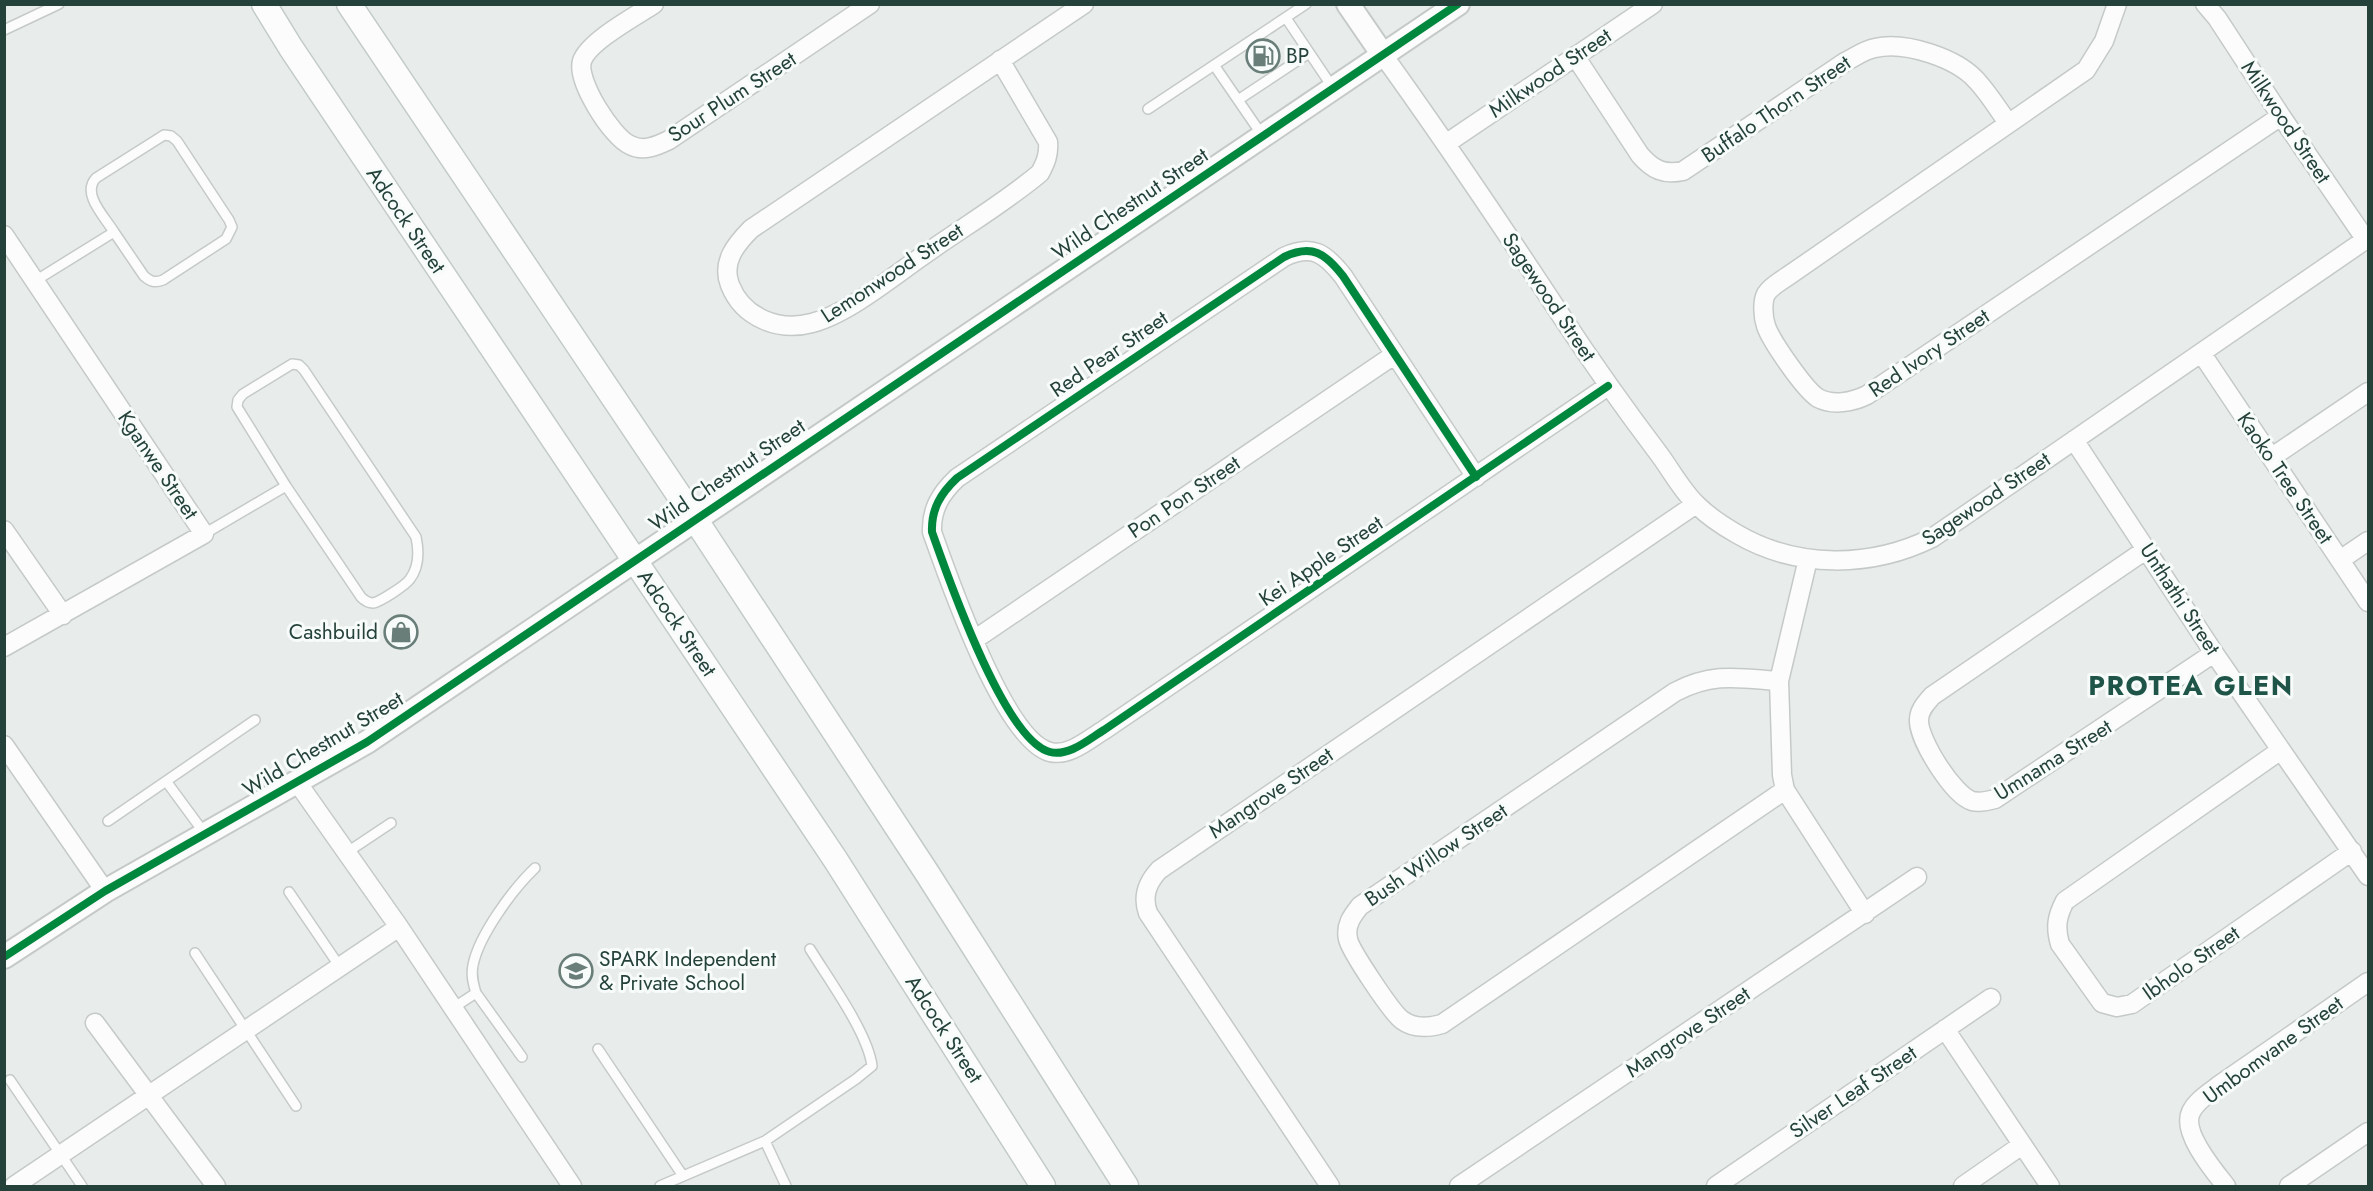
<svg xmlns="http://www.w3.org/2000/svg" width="2373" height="1191" font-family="Jost,sans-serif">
	<rect width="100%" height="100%" fill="#e8edeb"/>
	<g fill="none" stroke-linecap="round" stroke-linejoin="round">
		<defs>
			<path id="service" d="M 1286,18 L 1333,88
				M 4,30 L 59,4
				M 1214,65 L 1262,135
				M 1238,100 L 1309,53
				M 1148,109 L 1306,4
				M 35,281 L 114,232 L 144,276 C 151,282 155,283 163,280 L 226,239 L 232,227 L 229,220 L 177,141 L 171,136 L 164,135 L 96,178 C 81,194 105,217 114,232
				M 204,534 L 286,486 L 361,597 C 364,600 368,603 373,603 C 380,602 406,585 410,579 C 419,567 419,551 416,537 L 304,370 L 299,365 L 292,364 L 243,394 L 238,400 L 237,407 L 286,486
				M 166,781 L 205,834
				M 108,821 L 255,720
				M 346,853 L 391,823
				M 289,892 L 340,967
				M 195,953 L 296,1106
				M 476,993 C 473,983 471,975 473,965 C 479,935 513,889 535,868
				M 453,1008 L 476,993 L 522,1057
				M 598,1049 L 683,1176
				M 10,1080 L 82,1186
				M 765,1141 L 786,1186
				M 660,1186 L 765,1141 L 856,1079 L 872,1066 C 868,1033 829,980 810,949"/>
			<path id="minor" d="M 654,4 C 636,16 589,41 582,61 C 576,81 612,137 630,145 C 643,152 657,146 669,140 L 870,4
				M 2117,4 L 2104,41 L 2086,70 L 1788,276 C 1781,281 1771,286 1766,294 C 1762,302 1763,317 1766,326 C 1771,341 1805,390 1818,398 C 1833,406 1853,402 1867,395 L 2281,116
				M 2205,4 L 2217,18 L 2281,116 L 2366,240
				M 1383,55 C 1445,141 1504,229 1562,317 C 1593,364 1625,409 1659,454 C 1671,470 1682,491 1697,505 C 1708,516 1723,526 1737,534 C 1797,569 1871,568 1932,538 L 2368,238
				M 1575,56 L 1640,155 C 1653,170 1664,175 1683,171 L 1845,62 C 1855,57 1864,50 1875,48 C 1905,41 1957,58 1977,81 C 1989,94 1998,109 2008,123
				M 1000,60 L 1048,142 C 1049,154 1046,162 1040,173 C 1003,204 960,229 921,257 C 891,278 847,314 812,323 C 779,332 743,318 730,285 C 721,262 736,244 751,229 L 1084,4
				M 1447,143 L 1653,4
				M 4,235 L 204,534 L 4,647
				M 2202,354 L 2368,602
				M 2074,440 L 2214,653 L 2368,876
				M 2272,457 L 2368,392
				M 1476,477 L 1343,276 C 1325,253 1312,244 1284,257 L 957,478 C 941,493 931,509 932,532 C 948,577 1004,740 1050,752 C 1069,757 1089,739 1104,730 L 1608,386
				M 4,530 L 63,615
				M 2147,549 L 1932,696 C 1926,703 1919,710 1919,720 C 1918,739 1953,795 1972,801 C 1980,803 1988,801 1995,799 L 2214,653
				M 1808,559 L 1779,681 L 1782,775 L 1785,790 L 1865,914
				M 2340,560 L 2368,541
				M 974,640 L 1394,355
				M 1779,681 C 1739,678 1713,672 1675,692 L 1360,906 C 1352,916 1345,925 1348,939 C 1350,950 1392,1013 1402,1020 C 1414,1029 1428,1028 1442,1024 L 1785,790
				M 4,745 L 105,891
				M 2281,750 L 2065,901 C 2057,916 2055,927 2060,944 L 2102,1003 L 2117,1007 L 2132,1004 L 2352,851
				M 297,782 L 399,927 L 572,1186
				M 95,1023 L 216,1186
				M 1945,1029 L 2050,1186
				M 14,1186 L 399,927
				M 1330,1186 L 1148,913 C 1142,896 1147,883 1159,870 L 1696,504
				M 1459,1186 L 1917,877
				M 1716,1186 L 1991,998
				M 1963,1186 L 2022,1145
				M 2226,1186 C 2214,1171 2181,1132 2191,1112 C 2196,1101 2209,1093 2218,1086 L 2368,982
				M 2289,1186 L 2368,1132"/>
			<path id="tertiary" d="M 1348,4 L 1383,55
				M 4,957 L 105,891 L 367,742 L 1458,4"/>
			<path id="secondary" d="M 264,4 L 291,48 L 835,859 L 1043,1186
				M 349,4 L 695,519 L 927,873 L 1126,1186"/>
		</defs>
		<use href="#service" stroke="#c5cac8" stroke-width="12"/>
		<use href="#minor" stroke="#c5cac8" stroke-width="21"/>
		<use href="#tertiary" stroke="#c5cac8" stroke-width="26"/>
		<use href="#secondary" stroke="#c3cbc8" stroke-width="27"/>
		<use href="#service" stroke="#fcfcfc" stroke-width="9"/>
		<use href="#minor" stroke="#fcfcfc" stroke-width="18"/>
		<use href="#tertiary" stroke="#fcfcfc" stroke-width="22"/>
		<use href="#secondary" stroke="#fcfcfc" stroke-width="24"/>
		<defs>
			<path id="cycleway" d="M 1476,477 L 1343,276 C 1325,253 1312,244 1284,257 L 957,478 C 941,493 931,509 932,532 C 948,577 1004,740 1050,752 C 1069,757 1089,739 1104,730 L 1608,386
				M 4,957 L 105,891 L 367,742 L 1458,4"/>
		</defs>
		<use href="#cycleway" stroke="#f7fbf9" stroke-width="11"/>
		<use href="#cycleway" stroke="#00873e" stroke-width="8"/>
	</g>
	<defs>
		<symbol id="fuel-ring" viewBox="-11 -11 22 22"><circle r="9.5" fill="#f7fbf9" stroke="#697e78" stroke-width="1.5"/><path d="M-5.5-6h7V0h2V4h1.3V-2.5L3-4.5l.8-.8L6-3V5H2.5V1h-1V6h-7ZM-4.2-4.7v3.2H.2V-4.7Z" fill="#697e78"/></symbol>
		<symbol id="shop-ring" viewBox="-11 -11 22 22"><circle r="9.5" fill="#f7fbf9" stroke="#697e78" stroke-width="1.5"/><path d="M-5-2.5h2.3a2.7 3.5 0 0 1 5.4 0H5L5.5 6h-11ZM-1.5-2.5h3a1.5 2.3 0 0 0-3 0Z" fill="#697e78"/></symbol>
		<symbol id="school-ring" viewBox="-11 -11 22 22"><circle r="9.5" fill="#f7fbf9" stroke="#697e78" stroke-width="1.5"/><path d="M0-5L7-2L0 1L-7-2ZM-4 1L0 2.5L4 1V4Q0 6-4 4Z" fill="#697e78"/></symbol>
	</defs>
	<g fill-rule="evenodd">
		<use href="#fuel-ring" x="1244" y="37" width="38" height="38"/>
		<use href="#shop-ring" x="382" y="613" width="38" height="38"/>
		<use href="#school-ring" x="557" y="952" width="38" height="38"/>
	</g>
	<g text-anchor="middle" stroke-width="6" stroke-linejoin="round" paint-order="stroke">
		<g font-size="21" fill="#24423a" stroke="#f7fbf9" text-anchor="start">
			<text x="1286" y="63">BP</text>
			<text x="378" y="639" text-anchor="end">Cashbuild</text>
			<text x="599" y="966">SPARK Independent<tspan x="599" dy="24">&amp; Private School</tspan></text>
		</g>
		<g font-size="21" fill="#24423a" stroke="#f7fbf9">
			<text transform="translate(1550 73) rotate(-34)" y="7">Milkwood Street</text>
			<text transform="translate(732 97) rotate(-33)" y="7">Sour Plum Street</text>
			<text transform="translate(1776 109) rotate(-34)" y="7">Buffalo Thorn Street</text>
			<text transform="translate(2286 122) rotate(56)" y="7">Milkwood Street</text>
			<text transform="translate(1130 204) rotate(-34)" y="7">Wild Chestnut Street</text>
			<text transform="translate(406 220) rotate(56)" y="7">Adcock Street</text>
			<text transform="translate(892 273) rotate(-33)" y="7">Lemonwood Street</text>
			<text transform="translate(1549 297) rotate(56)" y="7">Sagewood Street</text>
			<text transform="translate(1929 353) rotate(-34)" y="7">Red Ivory Street</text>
			<text transform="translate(1109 354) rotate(-34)" y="7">Red Pear Street</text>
			<text transform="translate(158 465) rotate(56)" y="7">Kganwe Street</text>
			<text transform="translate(727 475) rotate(-34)" y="7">Wild Chestnut Street</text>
			<text transform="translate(2285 478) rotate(56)" y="7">Kaoko Tree Street</text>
			<text transform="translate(1184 497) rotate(-34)" y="7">Pon Pon Street</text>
			<text transform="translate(1986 499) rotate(-34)" y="7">Sagewood Street</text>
			<text transform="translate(1321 561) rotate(-34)" y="7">Kei Apple Street</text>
			<text transform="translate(2180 599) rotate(57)" y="7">Unthathi Street</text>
			<text transform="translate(677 623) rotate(56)" y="7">Adcock Street</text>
			<text transform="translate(323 744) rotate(-31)" y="7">Wild Chestnut Street</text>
			<text transform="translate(2053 760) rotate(-32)" y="7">Umnama Street</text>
			<text transform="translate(1271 793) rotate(-34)" y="7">Mangrove Street</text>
			<text transform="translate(1436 855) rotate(-34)" y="7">Bush Willow Street</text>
			<text transform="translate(2191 963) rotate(-35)" y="7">Ibholo Street</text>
			<text transform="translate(944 1029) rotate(57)" y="7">Adcock Street</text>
			<text transform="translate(1688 1032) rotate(-34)" y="7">Mangrove Street</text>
			<text transform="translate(2273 1050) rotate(-36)" y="7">Umbomvane Street</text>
			<text transform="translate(1853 1092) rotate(-34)" y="7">Silver Leaf Street</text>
		</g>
		<g font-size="27" font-weight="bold" letter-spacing="1.5" fill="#1f5548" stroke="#f7fbf9">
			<text x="2191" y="695">PROTEA GLEN</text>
		</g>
	</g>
	<rect width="2373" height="1191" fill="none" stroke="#24423a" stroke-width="12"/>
</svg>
